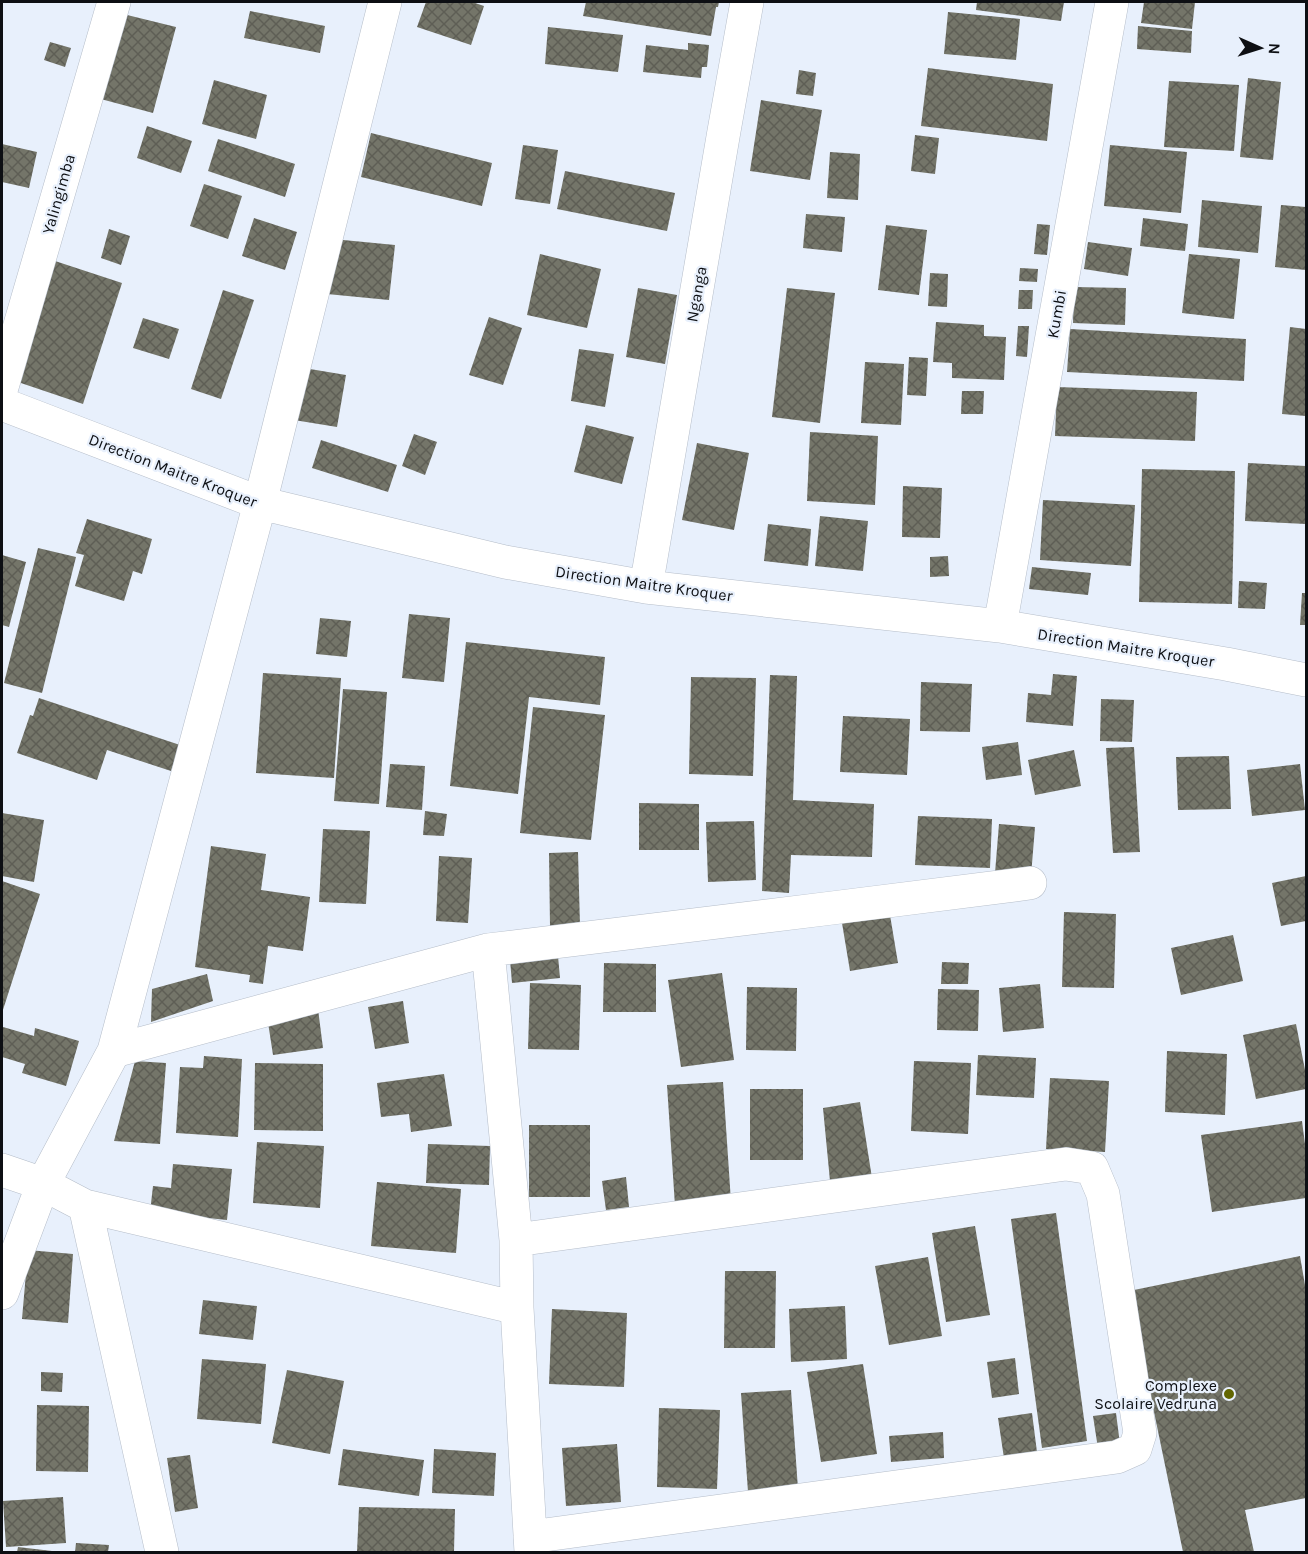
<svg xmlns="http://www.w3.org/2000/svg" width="1308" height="1554" font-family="Karla,sans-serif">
	<defs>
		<pattern id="building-cross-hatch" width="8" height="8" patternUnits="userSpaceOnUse" patternTransform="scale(1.5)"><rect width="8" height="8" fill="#747569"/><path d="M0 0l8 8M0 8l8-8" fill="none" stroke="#5e5e55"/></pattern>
	</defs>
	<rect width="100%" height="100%" fill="#e8f0fc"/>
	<path fill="url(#building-cross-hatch)" d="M 426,2 L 472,2 L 484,6 L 471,45 L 417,27 Z
		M 586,2 L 719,2 L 718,7 L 716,7 L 711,36 L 583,16 Z
		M 977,2 L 1064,2 L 1061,21 L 976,10 Z
		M 1144,2 L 1195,2 L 1192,29 L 1141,23 Z
		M 250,11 L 325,26 L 320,53 L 244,38 Z
		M 948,12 L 1020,19 L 1016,60 L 944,54 Z
		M 119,13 L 176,27 L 153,113 L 97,98 Z
		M 1138,26 L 1192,31 L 1191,53 L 1137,49 Z
		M 548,27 L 623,35 L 618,72 L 545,64 Z
		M 50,42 L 71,48 L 65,67 L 44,60 Z
		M 688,43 L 709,45 L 707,67 L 702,67 L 701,78 L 643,72 L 646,45 L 688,50 Z
		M 928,68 L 1053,84 L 1047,141 L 921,126 Z
		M 799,70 L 816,73 L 813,96 L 796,94 Z
		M 1248,78 L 1281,82 L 1273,160 L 1240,157 Z
		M 214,80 L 267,95 L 256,139 L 202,124 Z
		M 1169,81 L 1239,85 L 1234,151 L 1164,147 Z
		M 761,100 L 822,110 L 810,180 L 750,171 Z
		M 147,126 L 192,141 L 181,173 L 137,158 Z
		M 371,133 L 492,163 L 482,206 L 361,177 Z
		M 915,135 L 939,138 L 935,174 L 911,171 Z
		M 218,139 L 295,164 L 285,197 L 208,171 Z
		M 2,144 L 37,152 L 29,188 L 2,182 Z
		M 523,145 L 558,150 L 550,204 L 515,199 Z
		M 1110,145 L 1187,152 L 1181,213 L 1104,206 Z
		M 830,152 L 860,154 L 858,200 L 827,198 Z
		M 565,171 L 675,193 L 667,231 L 557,209 Z
		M 204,184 L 242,196 L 228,239 L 190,226 Z
		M 1202,200 L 1262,206 L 1258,253 L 1198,247 Z
		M 1281,205 L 1306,207 L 1306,270 L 1275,267 Z
		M 806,214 L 845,217 L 842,252 L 803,248 Z
		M 254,218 L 297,232 L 285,270 L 242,256 Z
		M 1143,218 L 1188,224 L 1185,251 L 1140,246 Z
		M 1037,224 L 1050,225 L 1047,255 L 1034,254 Z
		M 886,225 L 927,230 L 919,295 L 878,290 Z
		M 109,229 L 130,236 L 121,265 L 101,258 Z
		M 333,239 L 395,245 L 389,300 L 327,294 Z
		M 1088,242 L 1132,248 L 1128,276 L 1084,269 Z
		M 540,254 L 601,269 L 587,328 L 527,315 Z
		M 1189,254 L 1240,259 L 1234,319 L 1182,313 Z
		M 52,260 L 122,283 L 83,404 L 12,380 Z
		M 1020,268 L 1038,269 L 1037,282 L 1019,281 Z
		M 930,273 L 948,274 L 947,307 L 928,306 Z
		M 1074,287 L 1126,288 L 1125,325 L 1073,323 Z
		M 638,288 L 677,295 L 665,364 L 626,357 Z
		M 787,288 L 835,293 L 820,423 L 772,417 Z
		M 223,290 L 254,300 L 221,399 L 191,389 Z
		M 1019,290 L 1033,290 L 1032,309 L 1018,309 Z
		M 489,317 L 522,328 L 503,385 L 469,375 Z
		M 143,318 L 179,329 L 169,359 L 133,348 Z
		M 936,322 L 984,325 L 984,336 L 1006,337 L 1004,380 L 952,378 L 952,363 L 933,362 Z
		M 1018,326 L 1029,326 L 1027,357 L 1016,356 Z
		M 1290,327 L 1306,329 L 1306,416 L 1282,414 Z
		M 1070,329 L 1246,339 L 1244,381 L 1067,372 Z
		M 579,349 L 614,354 L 605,407 L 571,401 Z
		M 909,357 L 928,358 L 926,396 L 907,395 Z
		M 865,362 L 904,364 L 901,425 L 861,423 Z
		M 304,368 L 346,375 L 337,427 L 294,420 Z
		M 1057,387 L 1197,392 L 1195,441 L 1055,436 Z
		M 962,391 L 984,391 L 983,414 L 961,414 Z
		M 586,425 L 634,437 L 622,484 L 574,472 Z
		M 810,432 L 878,436 L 875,505 L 807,501 Z
		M 414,434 L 437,442 L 425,475 L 402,466 Z
		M 321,440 L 397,465 L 388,492 L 312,468 Z
		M 697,443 L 749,453 L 734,530 L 682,520 Z
		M 1248,463 L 1306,466 L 1306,524 L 1245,521 Z
		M 1142,469 L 1235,471 L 1232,604 L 1139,602 Z
		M 903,486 L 942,488 L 940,538 L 902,537 Z
		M 1043,500 L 1135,505 L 1131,566 L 1040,560 Z
		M 820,516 L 868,521 L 863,571 L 815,566 Z
		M 87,519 L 152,539 L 142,574 L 133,571 L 124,601 L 75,586 L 84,555 L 76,553 Z
		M 768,524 L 811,529 L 808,566 L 764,561 Z
		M 38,548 L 76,557 L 42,693 L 4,683 Z
		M 2,555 L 26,562 L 9,627 L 2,625 Z
		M 948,556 L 949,576 L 930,577 L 930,557 Z
		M 1032,567 L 1091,573 L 1088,595 L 1029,589 Z
		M 1239,581 L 1267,583 L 1265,609 L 1238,608 Z
		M 1302,593 L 1306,593 L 1306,625 L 1300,625 Z
		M 409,614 L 450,618 L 444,682 L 402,678 Z
		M 320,618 L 351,621 L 347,657 L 316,654 Z
		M 466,642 L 605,657 L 600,705 L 529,697 L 518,794 L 450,786 Z
		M 263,673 L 341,678 L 334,778 L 256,773 Z
		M 1053,674 L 1077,676 L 1073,726 L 1026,722 L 1028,693 L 1051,695 Z
		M 770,675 L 797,676 L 793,800 L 874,804 L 872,857 L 791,855 L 789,893 L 762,891 Z
		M 691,677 L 756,678 L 753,776 L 689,774 Z
		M 921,682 L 972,684 L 970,732 L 920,731 Z
		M 343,689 L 387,692 L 379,804 L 334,801 Z
		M 39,698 L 180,745 L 171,771 L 107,750 L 97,780 L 17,753 L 30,715 L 33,716 Z
		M 1101,699 L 1134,700 L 1132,742 L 1100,741 Z
		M 533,707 L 605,715 L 591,840 L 520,833 Z
		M 843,716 L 910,719 L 907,775 L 840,772 Z
		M 1018,742 L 1022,775 L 986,780 L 982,747 Z
		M 1134,747 L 1140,852 L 1113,853 L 1106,748 Z
		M 1074,750 L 1081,786 L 1035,795 L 1028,760 Z
		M 1229,756 L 1231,809 L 1178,810 L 1176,757 Z
		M 390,764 L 425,766 L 422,810 L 386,807 Z
		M 1300,764 L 1305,810 L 1252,816 L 1247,770 Z
		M 639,803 L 699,804 L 699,850 L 639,850 Z
		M 425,811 L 447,814 L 444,836 L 423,835 Z
		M 2,813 L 44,820 L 34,882 L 2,876 Z
		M 918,816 L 992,819 L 990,868 L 915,865 Z
		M 754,821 L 756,880 L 708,882 L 706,822 Z
		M 999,824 L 1035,827 L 1031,876 L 995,873 Z
		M 323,829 L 370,831 L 366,904 L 319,902 Z
		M 211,846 L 266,854 L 261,890 L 310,897 L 303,951 L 268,946 L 263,984 L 249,982 L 250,975 L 195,967 Z
		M 578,852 L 580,926 L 550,926 L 549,853 Z
		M 439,856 L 472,858 L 468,923 L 436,921 Z
		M 1306,876 L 1306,921 L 1281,926 L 1272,883 Z
		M 2,881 L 40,894 L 2,1013 Z
		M 889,909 L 898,963 L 850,971 L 841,917 Z
		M 1064,912 L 1116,914 L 1114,988 L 1062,987 Z
		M 1233,935 L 1243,981 L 1181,995 L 1171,948 Z
		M 558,956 L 560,978 L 512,983 L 510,960 Z
		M 942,962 L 969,963 L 968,984 L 941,984 Z
		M 604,963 L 656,964 L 656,1012 L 603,1012 Z
		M 722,973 L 734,1060 L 681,1067 L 668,980 Z
		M 207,974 L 213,1001 L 151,1022 L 152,989 Z
		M 530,983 L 581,985 L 579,1050 L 528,1049 Z
		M 1040,984 L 1044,1028 L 1003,1032 L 999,988 Z
		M 747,987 L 797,988 L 796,1051 L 746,1050 Z
		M 938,989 L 979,990 L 978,1031 L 937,1030 Z
		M 403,1001 L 409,1043 L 375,1049 L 368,1007 Z
		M 318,1009 L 323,1048 L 273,1055 L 267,1016 Z
		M 1296,1024 L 1306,1075 L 1306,1089 L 1256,1099 L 1243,1035 Z
		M 3,1027 L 34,1036 L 35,1028 L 79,1041 L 66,1086 L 22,1073 L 25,1064 L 2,1057 L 2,1033 Z
		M 1167,1051 L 1227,1054 L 1225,1115 L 1165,1112 Z
		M 978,1055 L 1036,1058 L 1034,1098 L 976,1095 Z
		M 204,1056 L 242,1059 L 238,1137 L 176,1133 L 180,1067 L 203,1068 Z
		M 135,1061 L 166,1063 L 160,1144 L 114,1141 Z
		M 914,1061 L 971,1063 L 968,1134 L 911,1131 Z
		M 255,1063 L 323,1064 L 323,1131 L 254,1130 Z
		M 444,1074 L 452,1126 L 411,1132 L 409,1114 L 381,1117 L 377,1083 Z
		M 1050,1078 L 1109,1081 L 1105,1152 L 1046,1149 Z
		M 723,1082 L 731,1202 L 675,1206 L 667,1085 Z
		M 750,1089 L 803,1089 L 803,1160 L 750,1160 Z
		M 860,1102 L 872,1178 L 830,1181 L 823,1108 Z
		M 1302,1121 L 1306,1152 L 1306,1198 L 1212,1212 L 1201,1135 Z
		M 529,1125 L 590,1125 L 590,1197 L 529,1197 Z
		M 257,1142 L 324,1146 L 320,1208 L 253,1203 Z
		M 428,1144 L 490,1146 L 489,1185 L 426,1183 Z
		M 173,1164 L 232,1169 L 227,1220 L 150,1212 L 153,1186 L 171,1188 Z
		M 626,1177 L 629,1207 L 606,1210 L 602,1181 Z
		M 377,1182 L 461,1189 L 456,1253 L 371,1246 Z
		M 1056,1213 L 1087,1441 L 1042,1448 L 1011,1219 Z
		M 975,1226 L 990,1315 L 946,1322 L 932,1233 Z
		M 28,1250 L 73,1254 L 68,1323 L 22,1319 Z
		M 1300,1256 L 1305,1285 L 1306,1285 L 1306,1498 L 1245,1510 L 1254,1552 L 1183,1552 L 1129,1291 Z
		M 928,1257 L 942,1336 L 889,1345 L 875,1266 Z
		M 725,1271 L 776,1271 L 775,1348 L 724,1348 Z
		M 203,1300 L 257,1306 L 253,1340 L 199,1334 Z
		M 845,1306 L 847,1359 L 791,1362 L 789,1309 Z
		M 552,1309 L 627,1313 L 624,1387 L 549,1384 Z
		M 1015,1358 L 1019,1394 L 992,1398 L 987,1362 Z
		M 202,1359 L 266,1364 L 261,1424 L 197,1419 Z
		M 863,1364 L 877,1454 L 821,1462 L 807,1372 Z
		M 287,1370 L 344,1381 L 330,1454 L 272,1443 Z
		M 41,1372 L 63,1373 L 62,1392 L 41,1391 Z
		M 791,1390 L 798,1489 L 748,1492 L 741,1393 Z
		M 37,1405 L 89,1406 L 88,1472 L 36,1471 Z
		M 659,1408 L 720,1410 L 717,1489 L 657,1487 Z
		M 1032,1413 L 1038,1460 L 1005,1465 L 998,1418 Z
		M 1116,1413 L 1121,1452 L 1099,1455 L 1093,1416 Z
		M 943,1432 L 944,1458 L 891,1462 L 889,1436 Z
		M 617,1444 L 621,1502 L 566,1506 L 562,1448 Z
		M 343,1449 L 424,1460 L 419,1496 L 338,1485 Z
		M 434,1449 L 496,1453 L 494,1496 L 432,1493 Z
		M 190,1455 L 198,1508 L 175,1512 L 167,1458 Z
		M 63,1497 L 66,1543 L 6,1547 L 3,1501 Z
		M 359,1507 L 455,1509 L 454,1552 L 357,1552 Z
		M 76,1543 L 109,1545 L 108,1552 L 75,1552 Z
		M 18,1547 L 52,1551 L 51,1552 L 17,1552 Z"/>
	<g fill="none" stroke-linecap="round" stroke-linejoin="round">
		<defs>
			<path id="street" d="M 2,387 L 114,2
				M 2,404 L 260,503 L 505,562 L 646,587 L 1000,626 L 1226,664 L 1306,680
				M 646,587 L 724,131 L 747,2
				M 1000,626 L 1112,2
				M 488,950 L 516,1240 L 517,1308 L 531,1552
				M 114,1051 L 488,950 L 824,909 L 1030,883
				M 2,1170 L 43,1184 L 85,1206 L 517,1308
				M 85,1206 L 162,1552
				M 516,1240 L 1066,1164 L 1092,1168 L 1103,1194 L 1140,1433 L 1135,1449 L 1117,1457 L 530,1537
				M 2,1293 L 43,1184 L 114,1051 L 260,503 L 385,2"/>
		</defs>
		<use href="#street" stroke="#b5bdc9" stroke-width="34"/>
		<use href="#street" stroke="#fff" stroke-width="33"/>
	</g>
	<circle fill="#626602" stroke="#e8f0fc" stroke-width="2" cx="1229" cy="1394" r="6"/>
	<g text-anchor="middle" stroke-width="4.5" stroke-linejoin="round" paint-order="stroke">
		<g font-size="16" fill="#0d0f13" stroke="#e8f0fc">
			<text transform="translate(58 194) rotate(-74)" y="6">Yalingimba</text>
			<text transform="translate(696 294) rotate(-80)" y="6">Nganga</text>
			<text transform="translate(1056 314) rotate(-80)" y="6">Kumbi</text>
			<text transform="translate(173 470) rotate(21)" y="6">Direction Maitre Kroquer</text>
			<text transform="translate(644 583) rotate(8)" y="6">Direction Maitre Kroquer</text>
			<text transform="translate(1126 647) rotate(9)" y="6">Direction Maitre Kroquer</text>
		</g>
		<g font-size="16" fill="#0d0f13" stroke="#e8f0fc" text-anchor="end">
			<text x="1217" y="1391">Complexe<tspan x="1217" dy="18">Scolaire Vedruna</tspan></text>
		</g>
	</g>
	<rect width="1308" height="1554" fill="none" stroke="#0d0f13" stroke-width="6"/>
	<g transform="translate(1260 48) rotate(93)" stroke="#e8f0fc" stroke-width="4.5" paint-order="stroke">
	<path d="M0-4.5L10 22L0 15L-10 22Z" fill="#0d0f13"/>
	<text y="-9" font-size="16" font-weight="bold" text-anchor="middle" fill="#0d0f13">N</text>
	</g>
</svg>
